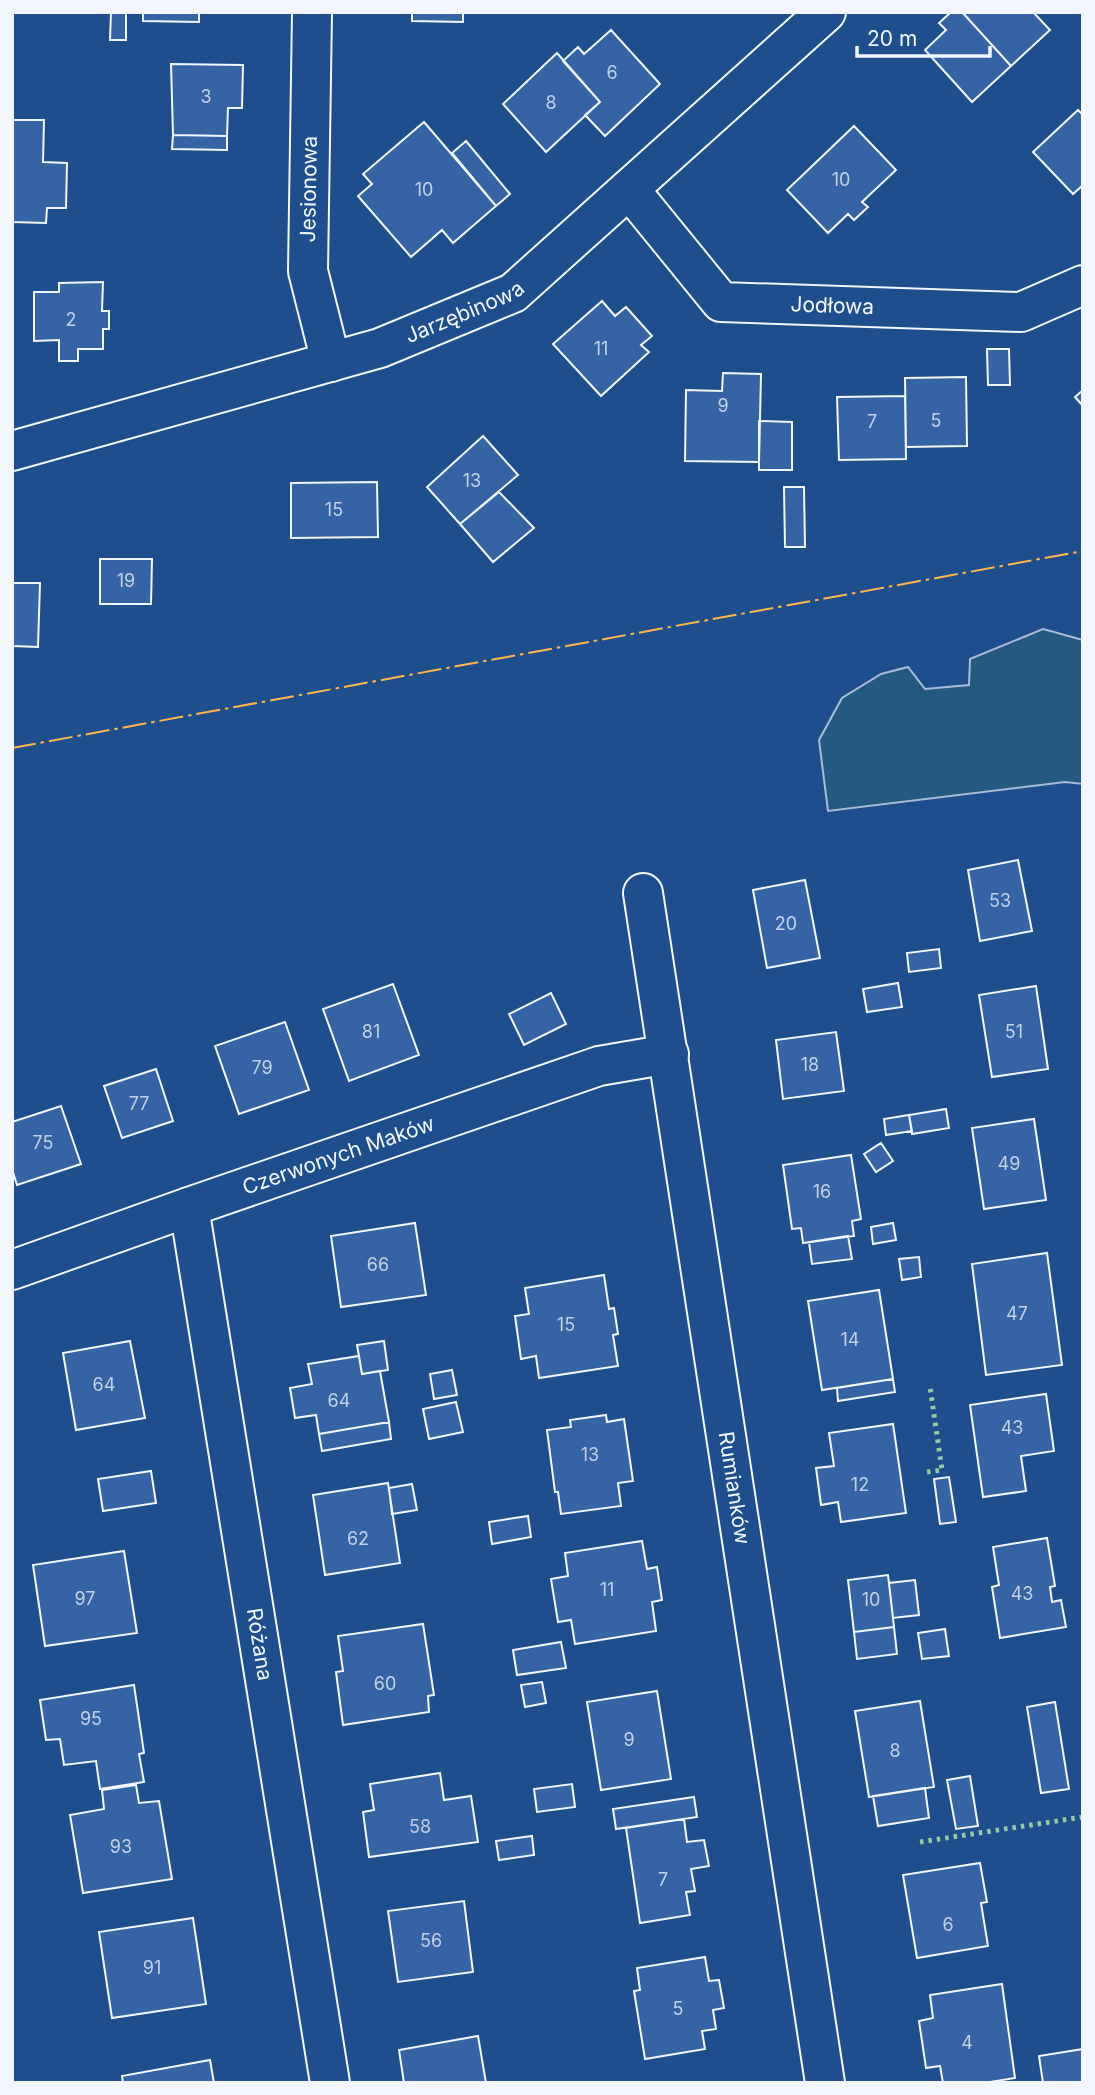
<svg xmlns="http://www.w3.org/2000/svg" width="1095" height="2095" font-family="Inter,sans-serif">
	<rect width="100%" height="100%" fill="#1f4e8c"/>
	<path fill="#245a82" stroke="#a8bbd7" stroke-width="2" d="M 1043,629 L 1083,640 L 1083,784 L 1065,782 L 828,811 L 819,740 L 842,698 L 881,674 L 908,667 L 925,689 L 969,685 L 970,659 Z"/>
	<path fill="#3563a3" stroke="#f2f6ff" stroke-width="2" d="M 111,12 L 126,12 L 126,40 L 110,40 Z
		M 143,12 L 199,12 L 199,22 L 143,21 Z
		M 412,12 L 463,12 L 463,22 L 412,21 Z
		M 951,12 L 962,12 L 1011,66 L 972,102 L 925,50 L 946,30 L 939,23 Z
		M 962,12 L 1033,12 L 1050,30 L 1011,66 Z
		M 611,30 L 660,84 L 605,136 L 585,115 L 600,102 L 563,61 L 578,47 L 584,54 Z
		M 557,53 L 600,102 L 546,152 L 503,104 Z
		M 171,64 L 243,65 L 242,108 L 228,108 L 227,136 L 173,135 Z
		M 1078,110 L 1083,115 L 1083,185 L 1073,194 L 1033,152 Z
		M 12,120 L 44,120 L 43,162 L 67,163 L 66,208 L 47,208 L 46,223 L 12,222 Z
		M 424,122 L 496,206 L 453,243 L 442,230 L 411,257 L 358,196 L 372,184 L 363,174 Z
		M 854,126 L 896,170 L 862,202 L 868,207 L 854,220 L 848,214 L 828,233 L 787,190 Z
		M 173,135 L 227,136 L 227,150 L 172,149 Z
		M 466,141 L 510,194 L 496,206 L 452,153 Z
		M 103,282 L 102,311 L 109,311 L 109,329 L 103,329 L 103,349 L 78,349 L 78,361 L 59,361 L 59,340 L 34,341 L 34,292 L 59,292 L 59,283 Z
		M 602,301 L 615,316 L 626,307 L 652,336 L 641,345 L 649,352 L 601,396 L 553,344 Z
		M 987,349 L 1009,349 L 1010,385 L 988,385 Z
		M 723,373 L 761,374 L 759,462 L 685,461 L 686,390 L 722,391 Z
		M 966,377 L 967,446 L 906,447 L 905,378 Z
		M 1083,390 L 1083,406 L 1075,397 Z
		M 905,396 L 906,459 L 839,460 L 837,397 Z
		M 759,421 L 792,422 L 792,470 L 759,470 Z
		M 483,436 L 518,475 L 460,524 L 427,487 Z
		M 377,482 L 378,537 L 291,538 L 291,483 Z
		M 784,487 L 804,487 L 805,547 L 785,547 Z
		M 499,492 L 534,528 L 493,562 L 460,524 Z
		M 100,559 L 152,559 L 151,604 L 100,604 Z
		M 12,583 L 40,583 L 38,647 L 12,646 Z
		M 1018,860 L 1032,931 L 980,941 L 968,870 Z
		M 805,880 L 820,958 L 767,968 L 753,890 Z
		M 939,949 L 941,968 L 909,972 L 907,953 Z
		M 898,983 L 902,1007 L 867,1012 L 863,989 Z
		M 393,984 L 419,1055 L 349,1081 L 323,1009 Z
		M 1036,986 L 1048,1069 L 992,1077 L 979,995 Z
		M 551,993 L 566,1024 L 524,1045 L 509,1014 Z
		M 285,1022 L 309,1090 L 239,1114 L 215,1046 Z
		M 836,1032 L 844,1091 L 783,1099 L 776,1040 Z
		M 156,1069 L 173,1121 L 122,1138 L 104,1086 Z
		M 61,1106 L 81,1164 L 17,1185 L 12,1169 L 12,1122 Z
		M 946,1109 L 949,1128 L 912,1134 L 909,1115 Z
		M 909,1115 L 912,1131 L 886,1135 L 884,1119 Z
		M 1034,1119 L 1046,1200 L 984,1209 L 972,1128 Z
		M 881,1143 L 893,1161 L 876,1172 L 864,1154 Z
		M 851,1155 L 861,1219 L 852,1221 L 854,1236 L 803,1243 L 801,1228 L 792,1229 L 783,1165 Z
		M 415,1223 L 426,1295 L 341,1307 L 331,1236 Z
		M 893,1223 L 896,1240 L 873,1244 L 871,1227 Z
		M 848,1236 L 852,1259 L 812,1264 L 809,1242 Z
		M 1047,1253 L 1062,1365 L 986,1375 L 972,1264 Z
		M 919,1257 L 921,1277 L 902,1280 L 899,1259 Z
		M 604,1275 L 609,1309 L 614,1308 L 618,1334 L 613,1335 L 618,1366 L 539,1378 L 536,1356 L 521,1359 L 515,1316 L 529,1314 L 525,1288 Z
		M 879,1290 L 893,1379 L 822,1390 L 808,1301 Z
		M 130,1341 L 145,1418 L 76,1430 L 63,1353 Z
		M 384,1341 L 388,1370 L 362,1374 L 357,1345 Z
		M 359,1356 L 362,1374 L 380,1371 L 389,1422 L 319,1434 L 316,1415 L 295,1418 L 290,1388 L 312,1384 L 308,1364 Z
		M 452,1370 L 457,1395 L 434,1399 L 430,1374 Z
		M 893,1379 L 895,1392 L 838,1401 L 837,1388 Z
		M 1046,1394 L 1054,1451 L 1021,1456 L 1026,1491 L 983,1497 L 970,1405 Z
		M 456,1402 L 463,1432 L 429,1439 L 423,1409 Z
		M 606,1415 L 607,1422 L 624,1419 L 633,1481 L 618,1483 L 621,1506 L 561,1514 L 558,1492 L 555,1492 L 547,1430 L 571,1427 L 570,1420 Z
		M 389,1422 L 391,1439 L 322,1451 L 319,1434 Z
		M 893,1424 L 906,1513 L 841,1522 L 838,1502 L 821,1505 L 816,1468 L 834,1466 L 829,1433 Z
		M 151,1471 L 156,1503 L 103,1511 L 98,1479 Z
		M 949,1477 L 956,1522 L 940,1524 L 934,1479 Z
		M 388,1483 L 400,1563 L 325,1575 L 313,1495 Z
		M 412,1484 L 417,1510 L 392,1514 L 389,1488 Z
		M 528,1516 L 531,1537 L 492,1544 L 489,1522 Z
		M 1047,1538 L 1055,1586 L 1050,1587 L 1052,1602 L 1061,1600 L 1066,1627 L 1000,1638 L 992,1587 L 999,1585 L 993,1547 Z
		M 642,1541 L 647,1569 L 657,1567 L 662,1600 L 652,1602 L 656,1631 L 575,1644 L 571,1620 L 558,1622 L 551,1579 L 568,1576 L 565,1553 Z
		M 124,1551 L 137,1633 L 45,1646 L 33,1565 Z
		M 888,1575 L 894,1627 L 854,1632 L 848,1580 Z
		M 915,1580 L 919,1615 L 893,1618 L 889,1583 Z
		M 423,1624 L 434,1695 L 428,1696 L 429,1712 L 343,1725 L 336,1672 L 343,1671 L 338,1636 Z
		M 894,1627 L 897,1654 L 857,1659 L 854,1632 Z
		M 945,1629 L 949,1656 L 922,1659 L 918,1633 Z
		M 561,1642 L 566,1668 L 517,1675 L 513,1650 Z
		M 542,1682 L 546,1703 L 525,1707 L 521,1685 Z
		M 134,1685 L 144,1753 L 139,1754 L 144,1782 L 100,1789 L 96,1761 L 64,1765 L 60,1739 L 46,1740 L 40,1700 Z
		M 657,1691 L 671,1779 L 601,1790 L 587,1702 Z
		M 920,1701 L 934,1787 L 869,1797 L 855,1711 Z
		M 1055,1702 L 1069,1789 L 1041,1793 L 1027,1707 Z
		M 440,1773 L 444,1800 L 471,1796 L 478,1842 L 369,1857 L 363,1812 L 374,1810 L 370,1784 Z
		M 970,1776 L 978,1826 L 956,1829 L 947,1780 Z
		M 572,1784 L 575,1807 L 537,1812 L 534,1789 Z
		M 136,1785 L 139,1803 L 159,1801 L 172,1879 L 83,1893 L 70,1815 L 104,1809 L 102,1790 Z
		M 925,1788 L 929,1818 L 878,1826 L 873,1796 Z
		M 694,1797 L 697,1817 L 616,1829 L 613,1809 Z
		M 684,1819 L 687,1842 L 704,1840 L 709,1866 L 691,1869 L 695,1891 L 686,1892 L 690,1915 L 640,1923 L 626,1828 Z
		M 532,1836 L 534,1855 L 499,1860 L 496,1841 Z
		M 980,1863 L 987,1902 L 981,1903 L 988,1946 L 917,1958 L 903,1875 Z
		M 464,1901 L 473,1972 L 398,1982 L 388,1911 Z
		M 193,1918 L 206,2004 L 112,2018 L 99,1932 Z
		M 705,1957 L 709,1981 L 719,1980 L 724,2008 L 713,2010 L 716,2029 L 702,2031 L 705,2049 L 645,2059 L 634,1991 L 640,1990 L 637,1968 Z
		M 1002,1984 L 1015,2078 L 984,2083 L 943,2083 L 940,2066 L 926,2068 L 919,2021 L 933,2018 L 930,1995 Z
		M 478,2036 L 486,2083 L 404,2083 L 399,2050 Z
		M 1083,2049 L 1083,2083 L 1043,2083 L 1039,2056 Z
		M 210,2060 L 214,2083 L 123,2083 L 122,2076 Z"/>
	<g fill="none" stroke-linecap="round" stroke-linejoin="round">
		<defs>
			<g id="minor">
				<path d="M 312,12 L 308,271 L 331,362"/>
				<path id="s1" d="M 629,189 L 721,302 L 1021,312 L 1083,285"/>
				<path id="s2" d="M 12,451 L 380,348 L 513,293 L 826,12"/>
				<path id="s3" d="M 643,893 L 825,2083"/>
				<path id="s4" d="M 189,1207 L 330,2083"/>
				<path id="s5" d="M 12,1270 L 189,1207 L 599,1066 L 669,1054"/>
			</g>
		</defs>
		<use href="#minor" stroke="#f2f6ff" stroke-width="42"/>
		<use href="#minor" stroke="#1f4e8c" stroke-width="38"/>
		<path stroke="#97c8a6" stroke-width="5" stroke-dasharray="3.5 5" stroke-linecap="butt" d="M 927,1472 L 942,1470 L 930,1387
			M 920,1842 L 1083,1817"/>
		<path stroke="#ffb74d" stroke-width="2" stroke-dasharray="24 5 3.5 5" stroke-linecap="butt" d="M 12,748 L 1083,551"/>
	</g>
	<g text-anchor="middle" stroke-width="5" stroke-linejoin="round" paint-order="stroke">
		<g font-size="18" fill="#c3d1e8">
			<text x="612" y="79">6</text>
			<text x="206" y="103">3</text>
			<text x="551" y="109">8</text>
			<text x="841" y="186">10</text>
			<text x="424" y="196">10</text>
			<text x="71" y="326">2</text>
			<text x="601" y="355">11</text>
			<text x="723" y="412">9</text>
			<text x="936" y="427">5</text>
			<text x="872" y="428">7</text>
			<text x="472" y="487">13</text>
			<text x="334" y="516">15</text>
			<text x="126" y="587">19</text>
			<text x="1000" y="907">53</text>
			<text x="786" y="930">20</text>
			<text x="371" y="1038">81</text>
			<text x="1014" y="1038">51</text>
			<text x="810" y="1071">18</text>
			<text x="262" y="1074">79</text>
			<text x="139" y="1110">77</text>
			<text x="43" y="1149">75</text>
			<text x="1009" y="1170">49</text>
			<text x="822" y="1198">16</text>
			<text x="378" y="1271">66</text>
			<text x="1017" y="1320">47</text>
			<text x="566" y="1331">15</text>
			<text x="850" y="1346">14</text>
			<text x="104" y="1391">64</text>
			<text x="339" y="1407">64</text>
			<text x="1012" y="1434">43</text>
			<text x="590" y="1461">13</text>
			<text x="860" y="1491">12</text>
			<text x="358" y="1545">62</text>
			<text x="607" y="1596">11</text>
			<text x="1022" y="1600">43</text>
			<text x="85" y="1605">97</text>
			<text x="871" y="1606">10</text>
			<text x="385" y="1690">60</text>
			<text x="91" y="1725">95</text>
			<text x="629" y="1746">9</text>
			<text x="895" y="1757">8</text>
			<text x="420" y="1833">58</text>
			<text x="121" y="1853">93</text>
			<text x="663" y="1886">7</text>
			<text x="948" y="1931">6</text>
			<text x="431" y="1947">56</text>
			<text x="152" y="1974">91</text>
			<text x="678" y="2015">5</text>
			<text x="967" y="2049">4</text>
		</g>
		<g font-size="21" fill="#f2f6ff" stroke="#1f4e8c">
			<text transform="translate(309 189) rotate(-89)" y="7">Jesionowa</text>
			<text dy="7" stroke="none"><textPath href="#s1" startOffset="257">Jodłowa</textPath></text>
			<text dy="7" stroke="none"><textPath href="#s2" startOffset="474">Jarzębinowa</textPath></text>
			<text dy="7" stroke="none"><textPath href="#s5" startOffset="346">Czerwonych Maków</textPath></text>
			<text dy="7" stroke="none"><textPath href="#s3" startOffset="602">Rumianków</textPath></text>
			<text dy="7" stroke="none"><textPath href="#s4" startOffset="443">Różana</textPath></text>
		</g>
	</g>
	<rect width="1095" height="2095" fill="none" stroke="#f2f6ff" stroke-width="28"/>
	<path d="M857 46v10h133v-10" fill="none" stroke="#f2f6ff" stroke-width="3.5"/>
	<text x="867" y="46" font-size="21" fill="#f2f6ff" stroke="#1f4e8c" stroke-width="5" paint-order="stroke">20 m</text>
</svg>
